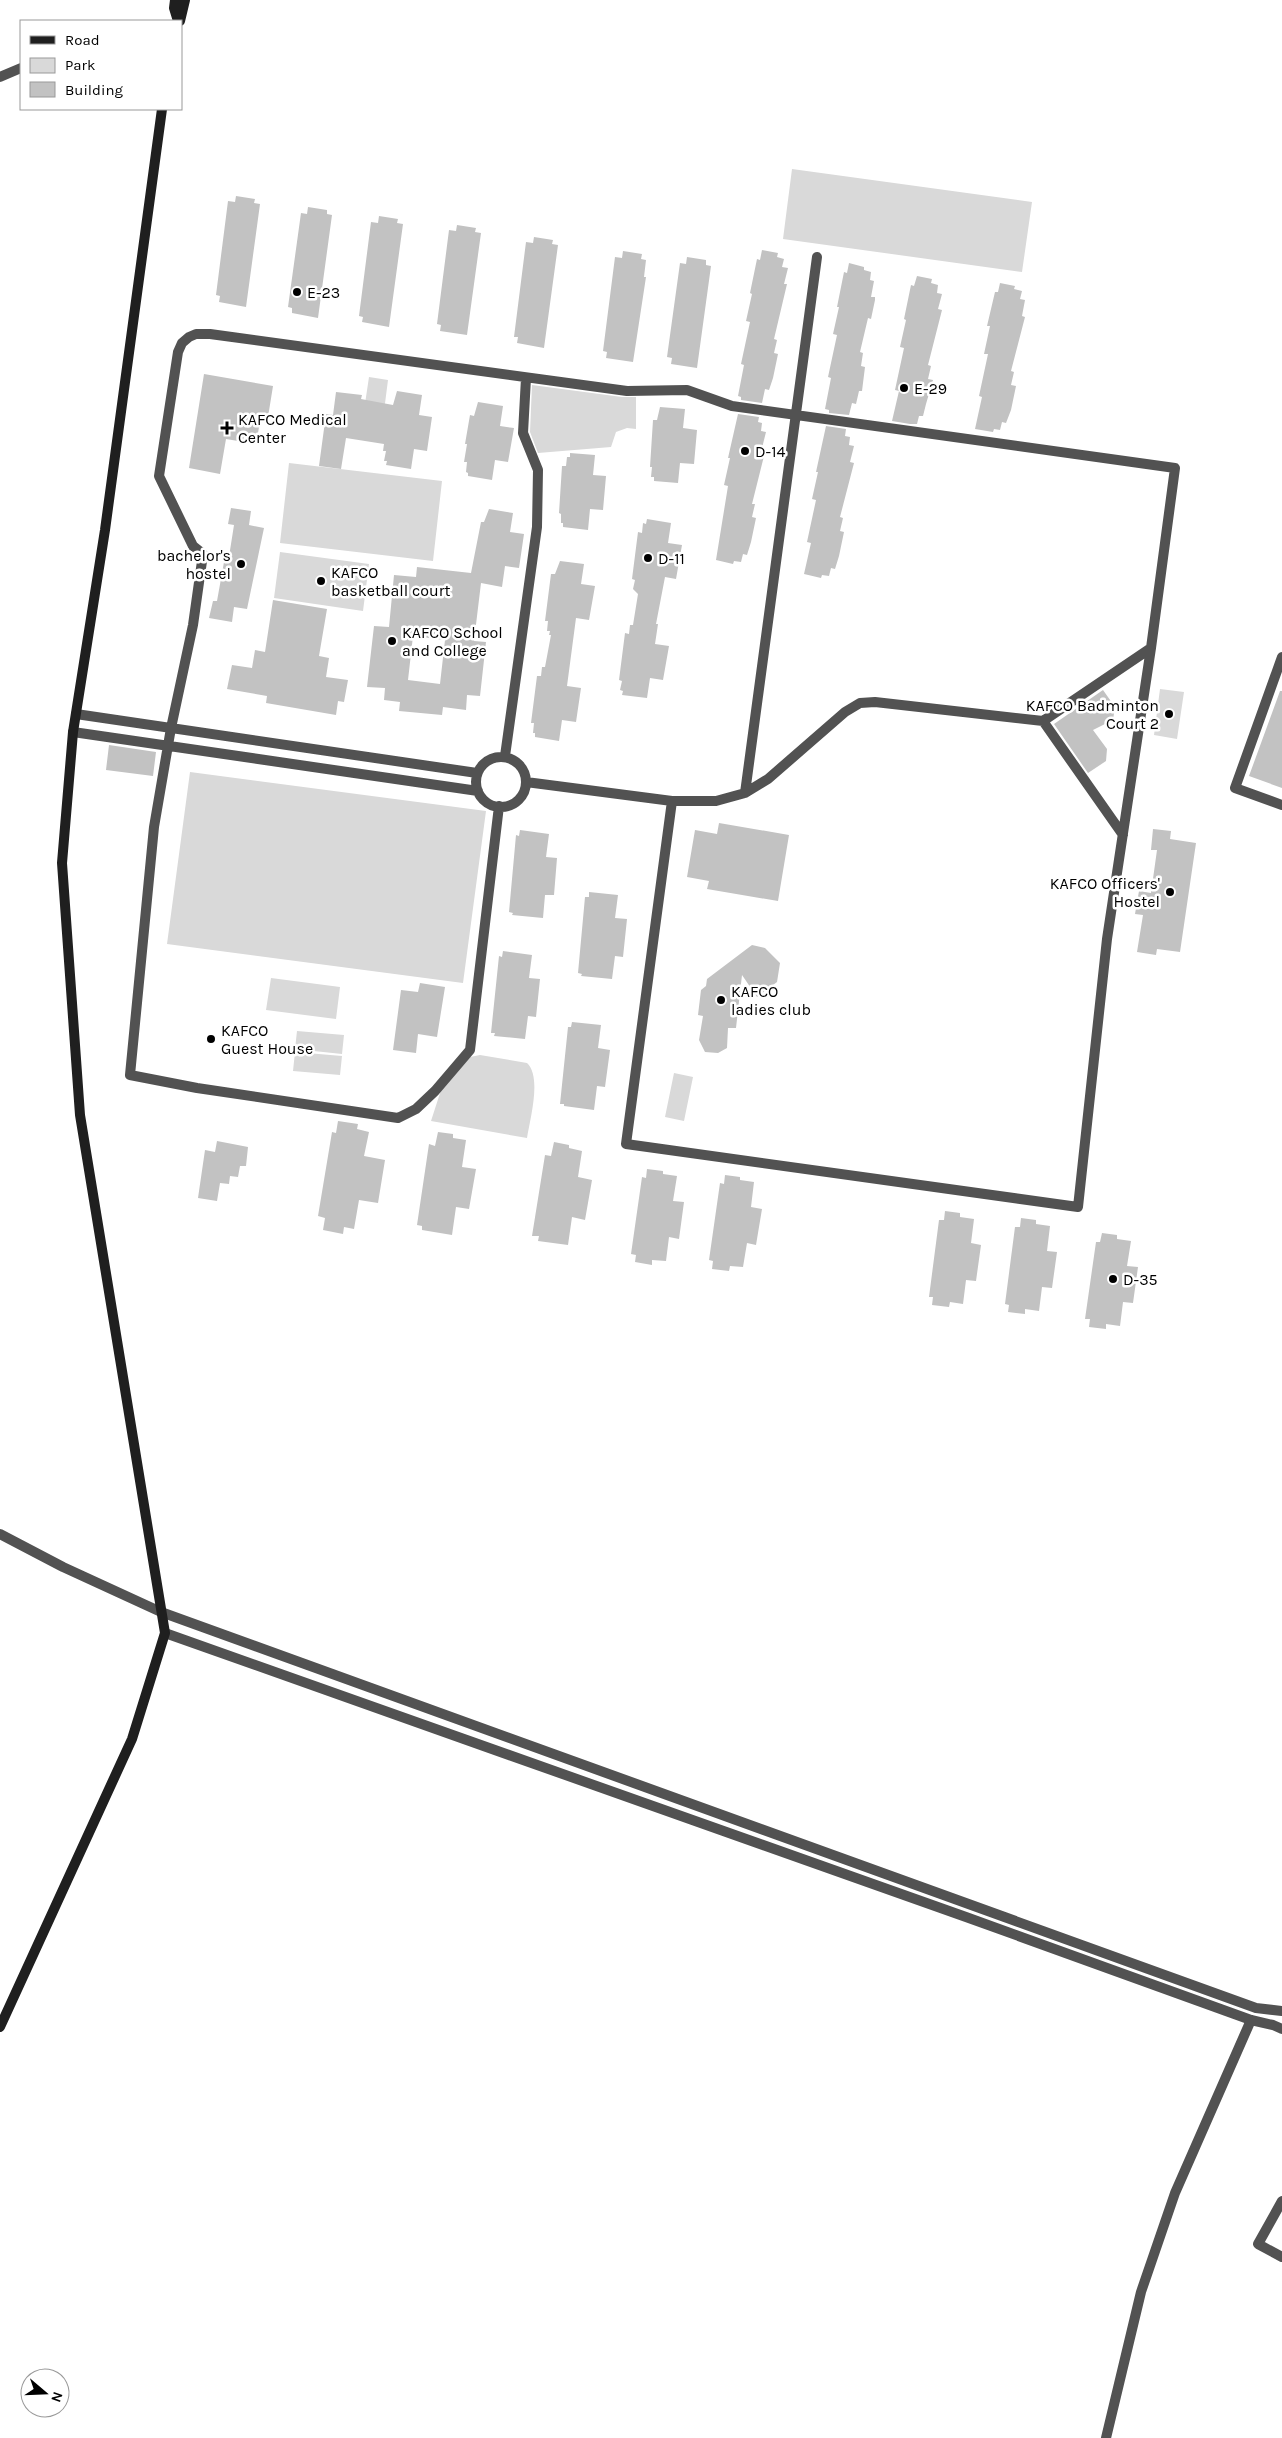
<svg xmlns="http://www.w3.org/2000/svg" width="1282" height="2438" font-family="Karla,sans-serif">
	<rect width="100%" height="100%" fill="#fff"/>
	<path fill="#d9d9d9" d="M 792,169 L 1032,202 L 1022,272 L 783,239 Z
		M 369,377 L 388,380 L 383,419 L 363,417 Z
		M 532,385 L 622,397 L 636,397 L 636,429 L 627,428 L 616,432 L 611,447 L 538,453 L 530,432 Z
		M 289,463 L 442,481 L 433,561 L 280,543 Z
		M 280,552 L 369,564 L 363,611 L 274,598 Z
		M 1160,689 L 1184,692 L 1177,739 L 1154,735 Z
		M 190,772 L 486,811 L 463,983 L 167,944 Z
		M 271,978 L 340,987 L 336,1019 L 266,1010 Z
		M 297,1031 L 344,1035 L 342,1054 L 295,1049 Z
		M 295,1052 L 342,1056 L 340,1075 L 293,1071 Z
		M 480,1055 L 527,1063 C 542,1077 530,1119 527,1138 L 431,1121 L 441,1090 L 470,1057 Z
		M 674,1073 L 693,1077 L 684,1121 L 665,1117 Z"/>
	<path fill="#c2c2c2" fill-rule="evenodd" d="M 236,196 L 255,199 L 254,203 L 260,204 L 246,307 L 219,302 L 220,296 L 216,295 L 228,201 L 235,202 Z
		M 308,207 L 327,210 L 327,214 L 332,215 L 318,318 L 292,313 L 292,308 L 288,307 L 301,213 L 307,214 Z
		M 379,216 L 398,219 L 397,223 L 403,224 L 389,327 L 362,322 L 363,317 L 359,316 L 371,222 L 378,223 Z
		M 457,225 L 476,228 L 475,232 L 481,233 L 467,335 L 440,331 L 441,325 L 437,324 L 449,230 L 456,231 Z
		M 534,237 L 553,240 L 552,244 L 558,245 L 544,348 L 517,343 L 518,337 L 514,337 L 526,242 L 533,243 Z
		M 762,250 L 778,253 L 777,257 L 784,259 L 782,267 L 788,268 L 784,284 L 787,284 L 774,339 L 777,340 L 774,353 L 778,354 L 773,378 L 769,390 L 765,389 L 762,403 L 741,400 L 741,397 L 738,396 L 744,365 L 741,364 L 750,322 L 746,321 L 752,294 L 750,293 L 757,259 L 760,260 Z
		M 623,251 L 642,254 L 641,259 L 646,260 L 644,277 L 646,277 L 633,362 L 606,358 L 607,352 L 603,351 L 615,257 L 622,258 Z
		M 687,257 L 706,260 L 706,265 L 711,266 L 697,368 L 671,364 L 672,358 L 667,357 L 680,263 L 686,264 Z
		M 849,263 L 864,267 L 864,270 L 871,272 L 870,280 L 874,281 L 871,297 L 875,297 L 875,300 L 871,319 L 868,318 L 860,352 L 863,353 L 861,366 L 865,367 L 862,391 L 859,391 L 856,404 L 852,403 L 849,415 L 829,413 L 829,410 L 825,409 L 831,378 L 828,377 L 837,335 L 833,334 L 839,307 L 837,307 L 844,272 L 847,273 Z
		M 917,276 L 932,279 L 931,283 L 938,285 L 937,293 L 942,294 L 938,309 L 942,310 L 928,365 L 931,366 L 928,379 L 933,380 L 926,404 L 923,416 L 919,416 L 917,424 L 910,424 L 892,421 L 899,391 L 895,390 L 904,348 L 900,347 L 906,320 L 904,319 L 911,285 L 914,286 Z
		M 1000,283 L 1015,286 L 1014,289 L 1022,291 L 1020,299 L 1025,300 L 1022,316 L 1025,317 L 1011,371 L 1014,372 L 1011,385 L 1016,386 L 1011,410 L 1006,423 L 1002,422 L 1000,430 L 994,429 L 993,432 L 975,429 L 982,397 L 979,396 L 988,354 L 984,354 L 990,326 L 987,326 L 995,292 L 998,292 Z
		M 204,374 L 273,386 L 268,417 L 261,416 L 256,444 L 226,439 L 220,474 L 189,468 Z
		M 397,391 L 422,395 L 419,415 L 432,417 L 427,451 L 414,449 L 411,469 L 386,465 L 387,461 L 384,461 L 386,451 L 383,451 L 384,444 L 346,438 L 341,469 L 319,466 L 326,414 L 333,415 L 336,392 L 362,395 L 361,399 L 393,405 Z
		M 478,402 L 503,406 L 500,426 L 514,428 L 508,462 L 495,460 L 492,480 L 468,476 L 468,473 L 466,472 L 467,462 L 464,462 L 467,444 L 465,444 L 470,415 L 474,416 Z
		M 660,407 L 685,409 L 683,428 L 697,430 L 694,464 L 680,463 L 678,483 L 654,481 L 654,477 L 651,477 L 652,467 L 650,467 L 653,420 L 657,420 Z
		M 738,414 L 759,417 L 758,422 L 762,423 L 761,431 L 766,432 L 762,448 L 766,448 L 752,504 L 755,504 L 752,517 L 756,518 L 751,542 L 747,555 L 743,554 L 741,562 L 734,561 L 733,564 L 716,560 L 728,486 L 724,485 L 730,458 L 728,458 Z
		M 826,426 L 846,429 L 845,436 L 850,437 L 849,445 L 854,446 L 850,462 L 854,463 L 840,517 L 843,518 L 840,531 L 844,532 L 839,556 L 835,569 L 831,568 L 829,576 L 822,575 L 821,578 L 804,574 L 811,543 L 807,542 L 816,500 L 812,499 L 818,472 L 816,472 Z
		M 570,453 L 595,455 L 593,475 L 606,476 L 603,510 L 590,509 L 588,530 L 563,527 L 563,523 L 561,523 L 561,514 L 559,513 L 562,466 L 566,466 L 567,457 L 570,457 Z
		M 231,508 L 251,511 L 249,525 L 264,528 L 247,609 L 234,607 L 232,622 L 209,618 L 213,601 L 217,601 L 224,562 L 228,563 L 234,525 L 228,524 Z
		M 489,509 L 513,513 L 510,532 L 524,534 L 519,568 L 505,566 L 502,587 L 481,583 L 474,641 L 486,642 L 480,696 L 467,695 L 466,710 L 443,707 L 442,715 L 399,711 L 400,702 L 384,700 L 385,688 L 367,687 L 374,626 L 389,627 L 394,575 L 416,577 L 417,567 L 471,573 L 481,522 L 484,522 ZM 413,636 L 445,640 L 440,684 L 408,680 Z
		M 647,519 L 671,523 L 668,543 L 682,545 L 676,579 L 665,577 L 656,624 L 658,624 L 655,644 L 669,646 L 663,680 L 650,678 L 647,698 L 622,695 L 623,691 L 620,690 L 622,681 L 619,680 L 625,633 L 629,634 L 630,625 L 633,625 L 638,594 L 633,589 L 635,580 L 632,579 L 638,532 L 642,533 L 643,523 L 646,524 Z
		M 560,561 L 584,564 L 581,584 L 595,586 L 589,620 L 576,618 L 567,686 L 581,688 L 576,722 L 562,720 L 559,741 L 535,737 L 535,733 L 533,733 L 534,723 L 531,723 L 537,676 L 541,676 L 542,667 L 545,667 L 551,635 L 549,635 L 550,631 L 547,631 L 548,621 L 545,621 L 551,574 L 555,574 Z
		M 273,600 L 327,609 L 319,656 L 329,658 L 326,677 L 348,680 L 344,702 L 338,701 L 336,715 L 266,703 L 267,696 L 227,689 L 232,665 L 252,668 L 255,650 L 265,652 Z
		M 1103,690 L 1115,707 L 1113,720 L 1093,730 L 1107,749 L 1106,761 L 1088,773 L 1054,724 Z
		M 1280,691 L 1282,691 L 1282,788 L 1249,776 Z
		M 109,745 L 156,752 L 153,776 L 106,770 Z
		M 719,823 L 789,835 L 778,901 L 707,889 L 709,881 L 687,877 L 695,830 L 717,834 Z
		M 1153,829 L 1171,831 L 1170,839 L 1196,843 L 1180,952 L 1157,949 L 1156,955 L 1137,952 L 1143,915 L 1135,914 L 1139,891 L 1151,893 L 1157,850 L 1151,850 Z
		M 520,830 L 549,834 L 546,857 L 557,858 L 554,895 L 545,895 L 543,918 L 512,915 L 513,913 L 509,912 L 516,835 L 519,836 Z
		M 589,892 L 618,895 L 615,918 L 627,919 L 623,957 L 615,956 L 612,979 L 581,976 L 582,974 L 578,973 L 585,897 L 589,897 Z
		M 752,945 L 765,948 L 780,963 L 777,982 L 757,997 L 742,975 L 736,1028 L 728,1028 L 727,1048 L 718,1053 L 705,1052 L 699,1040 L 703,1016 L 698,1015 L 701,990 L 706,986 L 707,979 Z
		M 503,951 L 532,955 L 529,978 L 540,979 L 536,1017 L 528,1016 L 525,1039 L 494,1036 L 495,1033 L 491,1033 L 499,956 L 502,957 Z
		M 420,983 L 445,987 L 437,1037 L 418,1034 L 416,1053 L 393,1050 L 401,990 L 418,992 Z
		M 572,1022 L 601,1025 L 598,1048 L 610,1050 L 605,1087 L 597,1086 L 594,1110 L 564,1106 L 564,1104 L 560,1104 L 568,1027 L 571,1027 Z
		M 338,1121 L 358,1124 L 357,1129 L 369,1132 L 364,1156 L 385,1160 L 378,1203 L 359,1200 L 354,1229 L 344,1227 L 343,1234 L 323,1230 L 325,1218 L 318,1216 L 332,1132 L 336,1133 Z
		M 438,1132 L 453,1134 L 453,1138 L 466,1140 L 462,1167 L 476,1169 L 469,1209 L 456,1207 L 452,1235 L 422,1230 L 422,1226 L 417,1225 L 429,1144 L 435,1146 Z
		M 217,1141 L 248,1147 L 246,1166 L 240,1166 L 238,1177 L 230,1176 L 229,1184 L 220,1183 L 217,1201 L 198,1198 L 205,1150 L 215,1152 Z
		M 554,1142 L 569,1145 L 569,1148 L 582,1151 L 578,1177 L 592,1180 L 585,1220 L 572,1217 L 568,1245 L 538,1241 L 539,1236 L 532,1236 L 545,1155 L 551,1156 Z
		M 647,1169 L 663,1171 L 663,1174 L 677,1176 L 673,1201 L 684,1202 L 679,1239 L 669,1237 L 666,1261 L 652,1260 L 652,1265 L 635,1262 L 636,1255 L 631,1254 L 642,1177 L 646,1178 Z
		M 725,1175 L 740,1177 L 740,1180 L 754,1182 L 751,1207 L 762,1209 L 756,1245 L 747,1243 L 743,1267 L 730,1266 L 729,1271 L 712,1269 L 713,1261 L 709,1260 L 720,1183 L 724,1184 Z
		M 945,1211 L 960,1213 L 960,1217 L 974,1219 L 971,1243 L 981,1245 L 976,1281 L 966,1280 L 963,1304 L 950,1302 L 949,1307 L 932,1305 L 933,1297 L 929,1297 L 939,1220 L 944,1220 Z
		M 1021,1218 L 1036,1220 L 1036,1224 L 1050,1226 L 1047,1251 L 1057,1252 L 1052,1288 L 1042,1287 L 1039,1311 L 1025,1309 L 1025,1314 L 1008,1312 L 1009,1305 L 1005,1304 L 1015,1227 L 1020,1227 Z
		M 1102,1233 L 1117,1235 L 1117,1239 L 1131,1241 L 1127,1266 L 1138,1267 L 1133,1303 L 1123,1302 L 1120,1326 L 1106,1324 L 1106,1329 L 1089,1327 L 1090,1319 L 1085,1319 L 1096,1242 L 1100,1242 Z"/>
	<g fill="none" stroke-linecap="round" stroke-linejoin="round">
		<path stroke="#525252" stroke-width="10" d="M 0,77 L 21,68
			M 1282,657 L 1235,788 L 1282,805
			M 76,714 L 477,773
			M 1043,721 L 1151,648
			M 73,732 L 478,791
			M 505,756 L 537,527 L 538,470 L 523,433 L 526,378
			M476 782a25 25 0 1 1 50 0a25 25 0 1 1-50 0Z
			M 526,782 L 672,801 L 716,801 L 745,793 L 817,257
			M 745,793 L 768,779 L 845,712 L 860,703 L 875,702 L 1043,721 L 1123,835
			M 499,806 L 470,1050 L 435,1091 L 416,1109 L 398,1118 L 197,1088 L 130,1075 L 154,827 L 171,728 L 193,625 L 203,554 L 193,546 L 159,476 L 178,352 L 182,343 L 189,337 L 196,334 L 210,334 L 627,391 L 687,390 L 732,406 L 1175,468 L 1151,648 L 1107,939 L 1078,1207 L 626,1144 L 672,801
			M 0,1534 L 63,1567 L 161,1612 L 1256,2008 L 1282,2011
			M 165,1633 L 966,1917 L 1251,2020 L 1273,2025 L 1282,2029
			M 1282,2201 L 1258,2244 L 1282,2257
			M 1106,2438 L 1141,2292 L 1175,2193 L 1251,2020"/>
		<path stroke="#1f1f1f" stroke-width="10" d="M 175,0 L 174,8 L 178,21
			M 180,21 L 185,0
			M 0,2027 L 132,1739 L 165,1633 L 80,1115 L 62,863 L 73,732 L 105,530 L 162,109"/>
	</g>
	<g fill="#000" stroke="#fff" stroke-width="2">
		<circle cx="297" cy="292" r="5"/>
		<circle cx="904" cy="388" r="5"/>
		<path d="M224.5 420.5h5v5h5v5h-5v5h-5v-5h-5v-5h5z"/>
		<circle cx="745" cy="451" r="5"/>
		<circle cx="648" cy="558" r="5"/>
		<circle cx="241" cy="564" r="5"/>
		<circle cx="321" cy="581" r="5"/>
		<circle cx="392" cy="641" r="5"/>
		<circle cx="1169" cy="714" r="5"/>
		<circle cx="1170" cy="892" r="5"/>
		<circle cx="721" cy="1000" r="5"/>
		<circle cx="211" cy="1039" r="5"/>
		<circle cx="1113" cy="1279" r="5"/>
	</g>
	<g text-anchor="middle" stroke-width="5" stroke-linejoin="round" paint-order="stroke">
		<g font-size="16" fill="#000" stroke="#fff" text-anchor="start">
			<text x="307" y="298">E-23</text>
			<text x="914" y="394">E-29</text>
			<text x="238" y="425">KAFCO Medical<tspan x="238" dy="18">Center</tspan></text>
			<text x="755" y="457">D-14</text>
			<text x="231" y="561" text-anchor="end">bachelor's<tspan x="231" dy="18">hostel</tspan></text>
			<text x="658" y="564">D-11</text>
			<text x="331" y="578">KAFCO<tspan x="331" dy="18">basketball court</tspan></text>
			<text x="402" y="638">KAFCO School<tspan x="402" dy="18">and College</tspan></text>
			<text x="1159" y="711" text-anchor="end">KAFCO Badminton<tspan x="1159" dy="18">Court 2</tspan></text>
			<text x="1160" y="889" text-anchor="end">KAFCO Officers'<tspan x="1160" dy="18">Hostel</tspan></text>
			<text x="731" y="997">KAFCO<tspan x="731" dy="18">ladies club</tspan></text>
			<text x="221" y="1036">KAFCO<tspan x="221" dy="18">Guest House</tspan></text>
			<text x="1123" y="1285">D-35</text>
		</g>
	</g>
	<rect x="20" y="20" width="162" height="90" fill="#ffffff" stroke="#999999"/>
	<rect x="30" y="36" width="25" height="8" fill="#1f1f1f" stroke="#999999"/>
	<text x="65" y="45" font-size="15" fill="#000000">Road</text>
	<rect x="30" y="58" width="25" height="15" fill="#d9d9d9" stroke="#999999"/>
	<text x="65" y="70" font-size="15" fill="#000000">Park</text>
	<rect x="30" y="82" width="25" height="15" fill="#c2c2c2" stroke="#999999"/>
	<text x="65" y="95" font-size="15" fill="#000000">Building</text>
	<g transform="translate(45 2393) rotate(109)"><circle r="24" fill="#ffffff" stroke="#999999"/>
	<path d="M0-4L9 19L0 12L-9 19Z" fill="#000000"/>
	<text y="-8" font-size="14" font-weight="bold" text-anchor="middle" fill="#000000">N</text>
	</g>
</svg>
